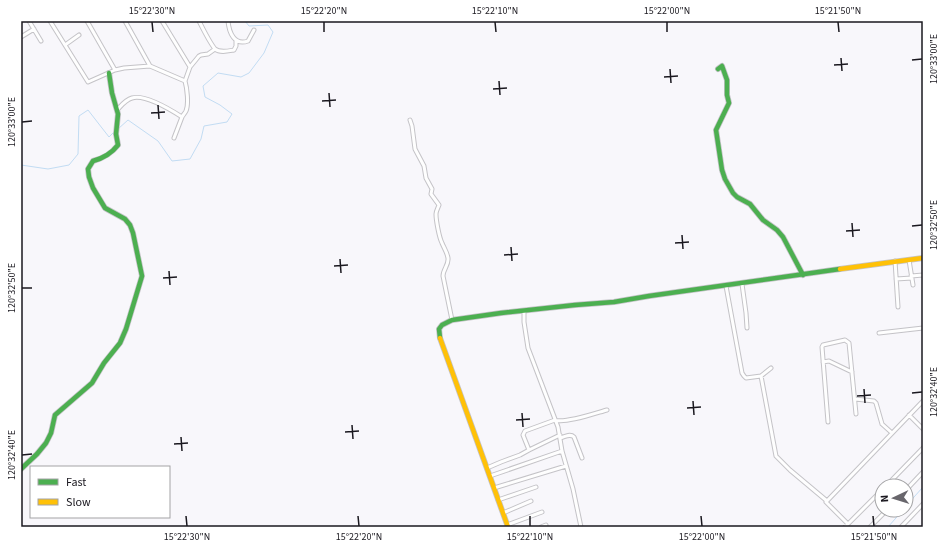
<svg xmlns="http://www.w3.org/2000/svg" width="944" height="548" font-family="'Source Sans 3',sans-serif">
	<rect width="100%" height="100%" fill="#f8f7fb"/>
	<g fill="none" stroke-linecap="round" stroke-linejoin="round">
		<path stroke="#c2dcf3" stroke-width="1" d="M 118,129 L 128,120 L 158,141 L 172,161 L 190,159 L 201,139 L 204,126 L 227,122 L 232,114 L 220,105 L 205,97 L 203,86 L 218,73 L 241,77 L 249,73 L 264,53 L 273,32 L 268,25 L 249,26 L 245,21
			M 21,165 L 48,169 L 69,165 L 78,154 L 79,116 L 88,110 L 109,137 L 114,132
			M 906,506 L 923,487
			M 888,527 L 903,510"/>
		<defs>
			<path id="street" d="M 29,21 L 41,41
				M 50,21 L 88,82 L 115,70 L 124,68 L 150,66 L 185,81 L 190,67 L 199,56 L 201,55 L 208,54 L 215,49
				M 87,21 L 115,70
				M 125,21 L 150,66
				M 162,21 L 190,67
				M 199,21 C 202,27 211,44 215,49 C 220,53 228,51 234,50 L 236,46 L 236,40
				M 228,21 C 229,32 234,46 248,41 L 254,30
				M 21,37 L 34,29
				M 65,45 L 79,35
				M 117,110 C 121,106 125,100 132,98 C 145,94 171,110 182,117 L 174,138
				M 182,117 C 183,115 185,113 186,111 C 189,104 187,88 185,81
				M 410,120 L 412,126 L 415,149 L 424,166 L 426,178 L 432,189 L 431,194 L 439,205 C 438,208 436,211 436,214 C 436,220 439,237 442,243 C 444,248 447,252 448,258 C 449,265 443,269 443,276 L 452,320
				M 909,260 L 913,285
				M 895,261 L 898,307
				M 911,276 L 923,275
				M 896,279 L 912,278
				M 742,284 L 746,313 L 747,328
				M 726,286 L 742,373 L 744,376 L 746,378 L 761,376 L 771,368
				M 524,311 L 524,322 L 528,348 L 558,427 L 562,451 L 573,489 L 581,527
				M 879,333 L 923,328
				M 823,362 L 829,361 L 852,372
				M 761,376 L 776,456 L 790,470 L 827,501
				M 855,399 L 874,401 L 876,403 L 882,424 L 892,433
				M 909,415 L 923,429
				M 828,422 L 822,347 L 823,345 L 845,340 L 849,343 L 856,414
				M 560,438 C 565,437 570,433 574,437 L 582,458
				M 529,450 L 523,435 L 525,431 L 555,420 C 564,424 596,413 607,410
				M 487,468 L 501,462 L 520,455 L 529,450 L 560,435
				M 490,476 L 562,451
				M 886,486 L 923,448
				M 494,488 L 566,466
				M 906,490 L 923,472
				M 498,500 L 536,487
				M 503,513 L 531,501
				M 848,524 L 826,502 L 923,401
				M 507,525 L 542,512
				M 541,527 L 546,525
				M 845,527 L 882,490
				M 870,527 L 887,510
				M 901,527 L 923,504"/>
			<path id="fast" d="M 718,69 L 722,66 L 727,80 L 727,95 L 729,103 L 716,130 L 722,170 L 725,179 L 733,193 L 737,197 L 750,204 L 763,220 L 777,230 L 783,237 L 803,275
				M 440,338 L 439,329 L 442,325 L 452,320 L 501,313 L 575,305 L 614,302 L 649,296 L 840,269
				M 21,469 L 37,454 L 46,443 L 51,433 L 55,415 L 92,383 L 104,363 L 120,343 L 126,329 L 142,276 L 133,233 L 130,225 L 125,219 L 105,208 L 93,188 L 89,177 L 88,169 L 93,161 C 104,158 111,154 118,145 L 116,134 L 118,114 L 112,93 L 109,73"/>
			<path id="slow" d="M 840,269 L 923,258
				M 440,338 L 508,527"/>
		</defs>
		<use href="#street" stroke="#c4c3c7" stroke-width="5"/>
		<use href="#fast" stroke="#c4c3c7" stroke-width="6"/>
		<use href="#slow" stroke="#c4c3c7" stroke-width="6"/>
		<use href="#street" stroke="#fefefe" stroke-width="3"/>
		<use href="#fast" stroke="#4caf50" stroke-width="4.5"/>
		<use href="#slow" stroke="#ffc107" stroke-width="4.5"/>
	</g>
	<path fill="none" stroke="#1a181f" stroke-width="1.5" d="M 152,22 L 153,32M 324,22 L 324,32M 495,22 L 496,32M 667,22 L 667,32M 838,22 L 839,32M 841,58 L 842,71M 912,60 L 922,59M 834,65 L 848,64M 670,69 L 671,83M 664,77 L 678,76M 499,81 L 500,95M 493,89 L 507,88M 329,93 L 330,107M 322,101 L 336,100M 158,105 L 159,119M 151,113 L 165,112M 22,122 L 32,121M 852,223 L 853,237M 912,226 L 922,225M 846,231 L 860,230M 682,235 L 683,249M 675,243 L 689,242M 511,247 L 512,261M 504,255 L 518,254M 340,259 L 341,273M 334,266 L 348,265M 169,271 L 170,285M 163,278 L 177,277M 22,288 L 32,288M 864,389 L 865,403M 912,393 L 922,392M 857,396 L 871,395M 693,401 L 694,415M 687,408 L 701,407M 522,413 L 523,427M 516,420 L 530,419M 352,425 L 353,439M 345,432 L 359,431M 181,437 L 182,451M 174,444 L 188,443M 22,455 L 32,454M 186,516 L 187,526M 358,516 L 359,526M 530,516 L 530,526M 701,516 L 702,526M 873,516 L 874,526"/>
	<rect width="944" height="548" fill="none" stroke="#ffffff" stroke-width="44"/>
	<rect x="30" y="466" width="140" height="52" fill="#ffffff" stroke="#a3a3a5"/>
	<rect x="38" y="479" width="20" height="6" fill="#4caf50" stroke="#a3a3a5"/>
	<text x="66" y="486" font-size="12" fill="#1a181f">Fast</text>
	<rect x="38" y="499" width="20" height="6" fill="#ffc107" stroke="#a3a3a5"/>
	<text x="66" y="506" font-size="12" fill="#1a181f">Slow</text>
	<g transform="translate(894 498) rotate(266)"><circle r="19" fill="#ffffff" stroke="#a3a3a5"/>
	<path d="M0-3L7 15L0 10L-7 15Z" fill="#68666c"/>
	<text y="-6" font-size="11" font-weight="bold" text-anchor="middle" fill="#1a181f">N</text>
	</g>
	<rect x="22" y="22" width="900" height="504" fill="none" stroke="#1a181f" stroke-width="1.5"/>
	<g font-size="10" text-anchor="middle" fill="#1a181f">
		<text x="152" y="14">15°22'30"N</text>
		<text x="324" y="14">15°22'20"N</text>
		<text x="495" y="14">15°22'10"N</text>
		<text x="667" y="14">15°22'00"N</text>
		<text x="838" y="14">15°21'50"N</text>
		<text transform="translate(933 59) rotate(-90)" y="4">120°33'00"E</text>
		<text transform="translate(11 122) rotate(-90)" y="4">120°33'00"E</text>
		<text transform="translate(933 225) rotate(-90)" y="4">120°32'50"E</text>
		<text transform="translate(11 288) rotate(-90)" y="4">120°32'50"E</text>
		<text transform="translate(933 392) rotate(-90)" y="4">120°32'40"E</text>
		<text transform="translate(11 455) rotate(-90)" y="4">120°32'40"E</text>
		<text x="187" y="540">15°22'30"N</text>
		<text x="359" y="540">15°22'20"N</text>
		<text x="530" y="540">15°22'10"N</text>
		<text x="702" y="540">15°22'00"N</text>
		<text x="874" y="540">15°21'50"N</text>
	</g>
</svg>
